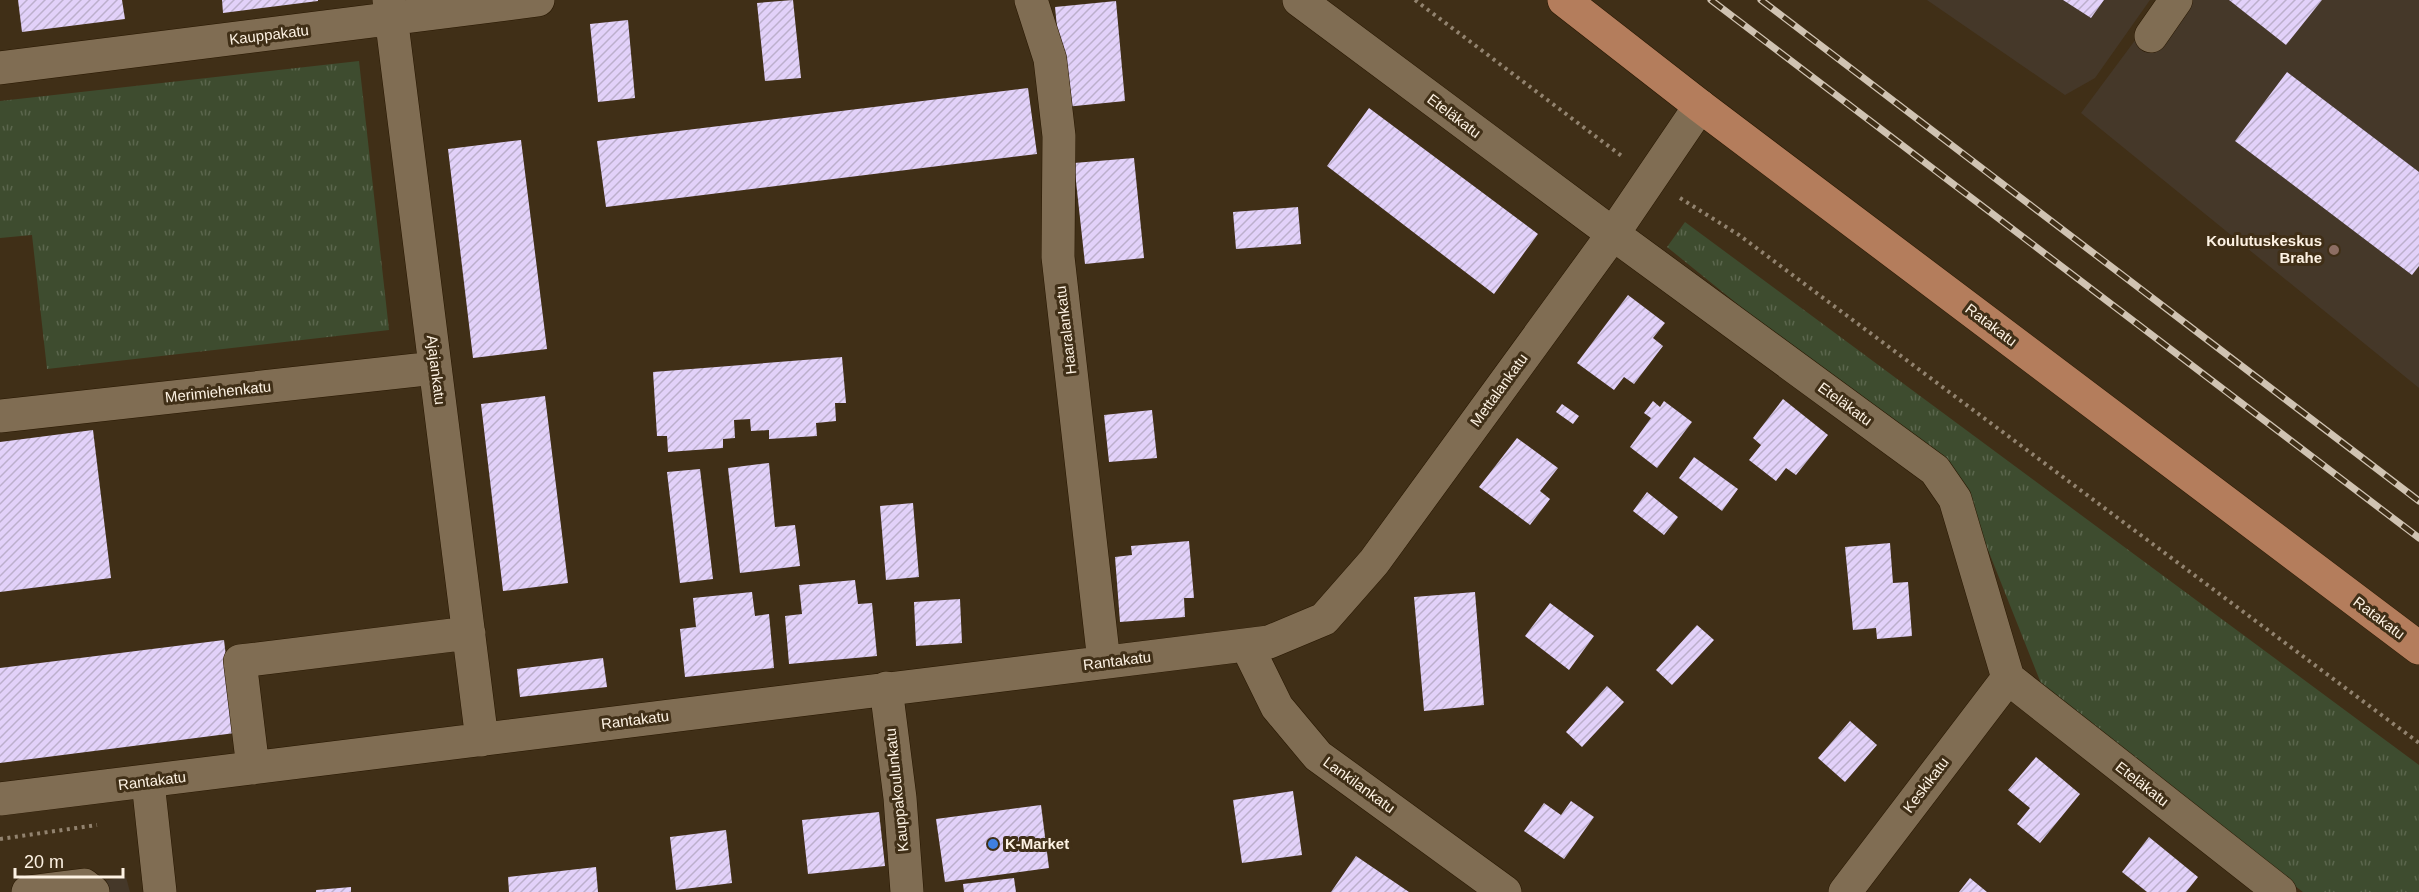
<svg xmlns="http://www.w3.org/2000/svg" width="2419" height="892" font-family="Helvetica,sans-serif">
	<defs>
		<pattern id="grass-tufts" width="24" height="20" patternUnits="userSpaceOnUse" patternTransform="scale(1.5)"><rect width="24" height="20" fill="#3e4c2f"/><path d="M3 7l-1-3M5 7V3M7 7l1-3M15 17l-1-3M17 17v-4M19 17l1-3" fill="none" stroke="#5b664d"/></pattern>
		<pattern id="building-hatch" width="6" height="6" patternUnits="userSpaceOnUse" patternTransform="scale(1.5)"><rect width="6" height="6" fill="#e2d1f9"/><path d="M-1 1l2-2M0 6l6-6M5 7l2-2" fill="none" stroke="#bcafcc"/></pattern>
	</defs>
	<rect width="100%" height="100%" fill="#402f17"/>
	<path fill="#453829" d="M 1927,0 L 2150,0 L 2095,78 L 2065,95 Z
		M 2165,0 L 2419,0 L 2419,388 L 2081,113 Z
		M 126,877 L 130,892 L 37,892 Z"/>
	<path fill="url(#grass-tufts)" d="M 359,61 L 389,330 L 47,369 L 32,235 L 0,238 L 0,101 Z
		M 1685,222 L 2419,765 L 2419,892 L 2303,892 L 2048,701 L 1963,487 L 1667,247 Z"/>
	<path fill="url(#building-hatch)" d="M 18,0 L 122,0 L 125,19 L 22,32 Z
		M 222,0 L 318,0 L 318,1 L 223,13 Z
		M 793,0 L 801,78 L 765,81 L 757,3 Z
		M 2063,0 L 2104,0 L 2091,18 Z
		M 2229,0 L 2322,0 L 2286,45 Z
		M 1116,1 L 1125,101 L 1065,107 L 1055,7 Z
		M 628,20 L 635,98 L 598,102 L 590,24 Z
		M 2287,72 L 2419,172 L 2419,266 L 2412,275 L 2235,141 Z
		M 1028,88 L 1037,154 L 606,207 L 597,141 Z
		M 1369,108 L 1538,234 L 1494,294 L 1327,166 Z
		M 521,140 L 547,349 L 473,358 L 448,149 Z
		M 1134,158 L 1144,258 L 1085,264 L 1074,163 Z
		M 1298,207 L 1301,244 L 1236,249 L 1233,212 Z
		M 1628,295 L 1665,323 L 1653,338 L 1663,346 L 1634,384 L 1624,377 L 1614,390 L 1577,363 Z
		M 842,357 L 846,403 L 835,403 L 836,421 L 816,423 L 817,436 L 769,439 L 769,430 L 751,431 L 750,419 L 734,420 L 735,438 L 723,439 L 723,448 L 668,452 L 667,436 L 657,436 L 653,372 Z
		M 545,396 L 568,583 L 503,591 L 481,404 Z
		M 1783,399 L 1828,435 L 1796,475 L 1786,468 L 1776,481 L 1749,460 L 1761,445 L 1753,438 Z
		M 1653,401 L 1660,407 L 1664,401 L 1692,422 L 1657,468 L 1630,447 L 1651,418 L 1644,413 Z
		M 1562,404 L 1579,416 L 1573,424 L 1556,412 Z
		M 1152,410 L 1157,458 L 1109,462 L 1104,415 Z
		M 93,430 L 111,578 L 0,592 L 0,442 Z
		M 1517,438 L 1558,468 L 1540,491 L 1550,499 L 1530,525 L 1479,487 Z
		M 1694,457 L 1738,489 L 1722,511 L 1679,478 Z
		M 769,463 L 775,527 L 795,525 L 800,566 L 740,573 L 728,468 Z
		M 700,469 L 713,579 L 680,583 L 667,472 Z
		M 1647,492 L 1678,517 L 1664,535 L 1633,511 Z
		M 913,503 L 919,577 L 886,580 L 880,506 Z
		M 1189,541 L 1194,598 L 1184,598 L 1185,617 L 1120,622 L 1115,557 L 1132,555 L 1131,546 Z
		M 1890,543 L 1893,583 L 1908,582 L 1912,636 L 1877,639 L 1876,628 L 1853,630 L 1845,547 Z
		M 855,580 L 858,604 L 872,603 L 877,656 L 789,664 L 785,616 L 802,614 L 799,585 Z
		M 752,592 L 755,616 L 769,614 L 774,668 L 685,677 L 680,629 L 696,627 L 693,598 Z
		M 1475,592 L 1484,705 L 1424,711 L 1414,597 Z
		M 960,599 L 962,643 L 916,646 L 914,602 Z
		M 1550,603 L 1594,636 L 1569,670 L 1525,636 Z
		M 1697,625 L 1714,640 L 1672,685 L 1656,670 Z
		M 224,640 L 235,733 L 0,763 L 0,668 Z
		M 603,658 L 607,687 L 520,697 L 517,669 Z
		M 1607,686 L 1624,702 L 1582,747 L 1566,732 Z
		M 1850,721 L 1877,745 L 1845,782 L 1818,758 Z
		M 2036,757 L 2080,794 L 2040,843 L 2017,824 L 2030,808 L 2008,790 Z
		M 1293,791 L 1302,855 L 1242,863 L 1233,800 Z
		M 1571,801 L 1594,817 L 1564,859 L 1524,831 L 1544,803 L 1561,815 Z
		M 1041,805 L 1049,868 L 945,882 L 936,819 Z
		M 879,812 L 885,866 L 808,874 L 802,820 Z
		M 726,830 L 732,883 L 676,890 L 670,837 Z
		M 2149,837 L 2198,877 L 2186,892 L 2147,892 L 2122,872 Z
		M 1356,856 L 1409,892 L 1331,892 Z
		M 596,867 L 598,892 L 509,892 L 508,877 Z
		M 1014,878 L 1016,892 L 964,892 L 963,884 Z
		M 1970,878 L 1987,892 L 1959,892 Z
		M 351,887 L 351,892 L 316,892 L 316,890 Z"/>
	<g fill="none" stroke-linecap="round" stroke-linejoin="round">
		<defs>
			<path id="minor" d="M 389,0 L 482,740
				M 1031,0 L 1050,59 L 1059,136 L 1058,257 L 1104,662
				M 1299,0 L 1613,234 L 1935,470 L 1955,499 L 2008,678 L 2280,892
				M 2151,36 L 2176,0
				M 0,68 L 538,0
				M 0,416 L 435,368
				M 1247,646 L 1277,707 L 1318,756 L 1505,892
				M 886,688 L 900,798 L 907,892
				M 253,768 L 240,661 L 469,633
				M 148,782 L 160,892
				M 0,799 L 1269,642 L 1324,619 L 1374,562 L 1613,234 L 1700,106
				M 28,892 L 84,885 L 93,892
				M 1845,892 L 2008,678"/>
			<path id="major" d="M 1564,0 L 1700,106 L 2419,648"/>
		</defs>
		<use href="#minor" stroke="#271700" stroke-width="34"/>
		<use href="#major" stroke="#271700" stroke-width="34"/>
		<path stroke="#92836f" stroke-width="4" stroke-dasharray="3 4.5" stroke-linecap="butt" d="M 1415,0 L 1623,157
			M 1680,198 L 1739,235 L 2419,743
			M 0,839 L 97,825"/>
		<use href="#minor" stroke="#806d53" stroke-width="33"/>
		<use href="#major" stroke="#b47d5c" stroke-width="33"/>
		<defs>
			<path id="rail" d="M 1711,0 L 2419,538
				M 1761,0 L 2419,501"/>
		</defs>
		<use href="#rail" stroke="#d0c3b2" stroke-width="7"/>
		<use href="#rail" stroke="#402f17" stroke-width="4.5" stroke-dasharray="14" stroke-linecap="butt"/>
	</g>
	<circle fill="#8d6e63" stroke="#402f17" stroke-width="2" cx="2334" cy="250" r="6"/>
	<circle fill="#3f7fe0" stroke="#402f17" stroke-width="2" cx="993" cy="844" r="6"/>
	<g text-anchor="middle" stroke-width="6" stroke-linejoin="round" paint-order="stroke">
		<g font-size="15" fill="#fdf2e3" stroke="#402f17">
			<text transform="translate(269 35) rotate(-7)" y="5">Kauppakatu</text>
			<text transform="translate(1454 116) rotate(37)" y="5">Eteläkatu</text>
			<text transform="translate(1991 325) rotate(37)" y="5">Ratakatu</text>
			<text transform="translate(1066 330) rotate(-97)" y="5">Haaralankatu</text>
			<text transform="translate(436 370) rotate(83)" y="5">Ajajankatu</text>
			<text transform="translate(1499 390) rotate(-54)" y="5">Mettalankatu</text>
			<text transform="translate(218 392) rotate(-6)" y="5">Merimiehenkatu</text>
			<text transform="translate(1845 404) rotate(36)" y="5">Eteläkatu</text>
			<text transform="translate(2379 618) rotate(37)" y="5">Ratakatu</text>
			<text transform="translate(1117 661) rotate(-7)" y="5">Rantakatu</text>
			<text transform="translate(635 720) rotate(-7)" y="5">Rantakatu</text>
			<text transform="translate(152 781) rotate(-7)" y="5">Rantakatu</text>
			<text transform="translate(2142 784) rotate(38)" y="5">Eteläkatu</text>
			<text transform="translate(1359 785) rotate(36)" y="5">Lankilankatu</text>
			<text transform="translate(1926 785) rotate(-53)" y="5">Keskikatu</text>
			<text transform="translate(897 790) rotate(-96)" y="5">Kauppakoulunkatu</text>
		</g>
		<g font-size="15" font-weight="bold" fill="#fdf2e3" stroke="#402f17" text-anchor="end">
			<text x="2322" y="246">Koulutuskeskus<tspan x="2322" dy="17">Brahe</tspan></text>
			<text x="1005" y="849" text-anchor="start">K-Market</text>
		</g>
	</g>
	<path d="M15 868v9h108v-9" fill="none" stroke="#fdf2e3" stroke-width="3"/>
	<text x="24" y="868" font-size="18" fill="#fdf2e3" stroke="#402f17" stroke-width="4.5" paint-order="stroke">20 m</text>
</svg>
